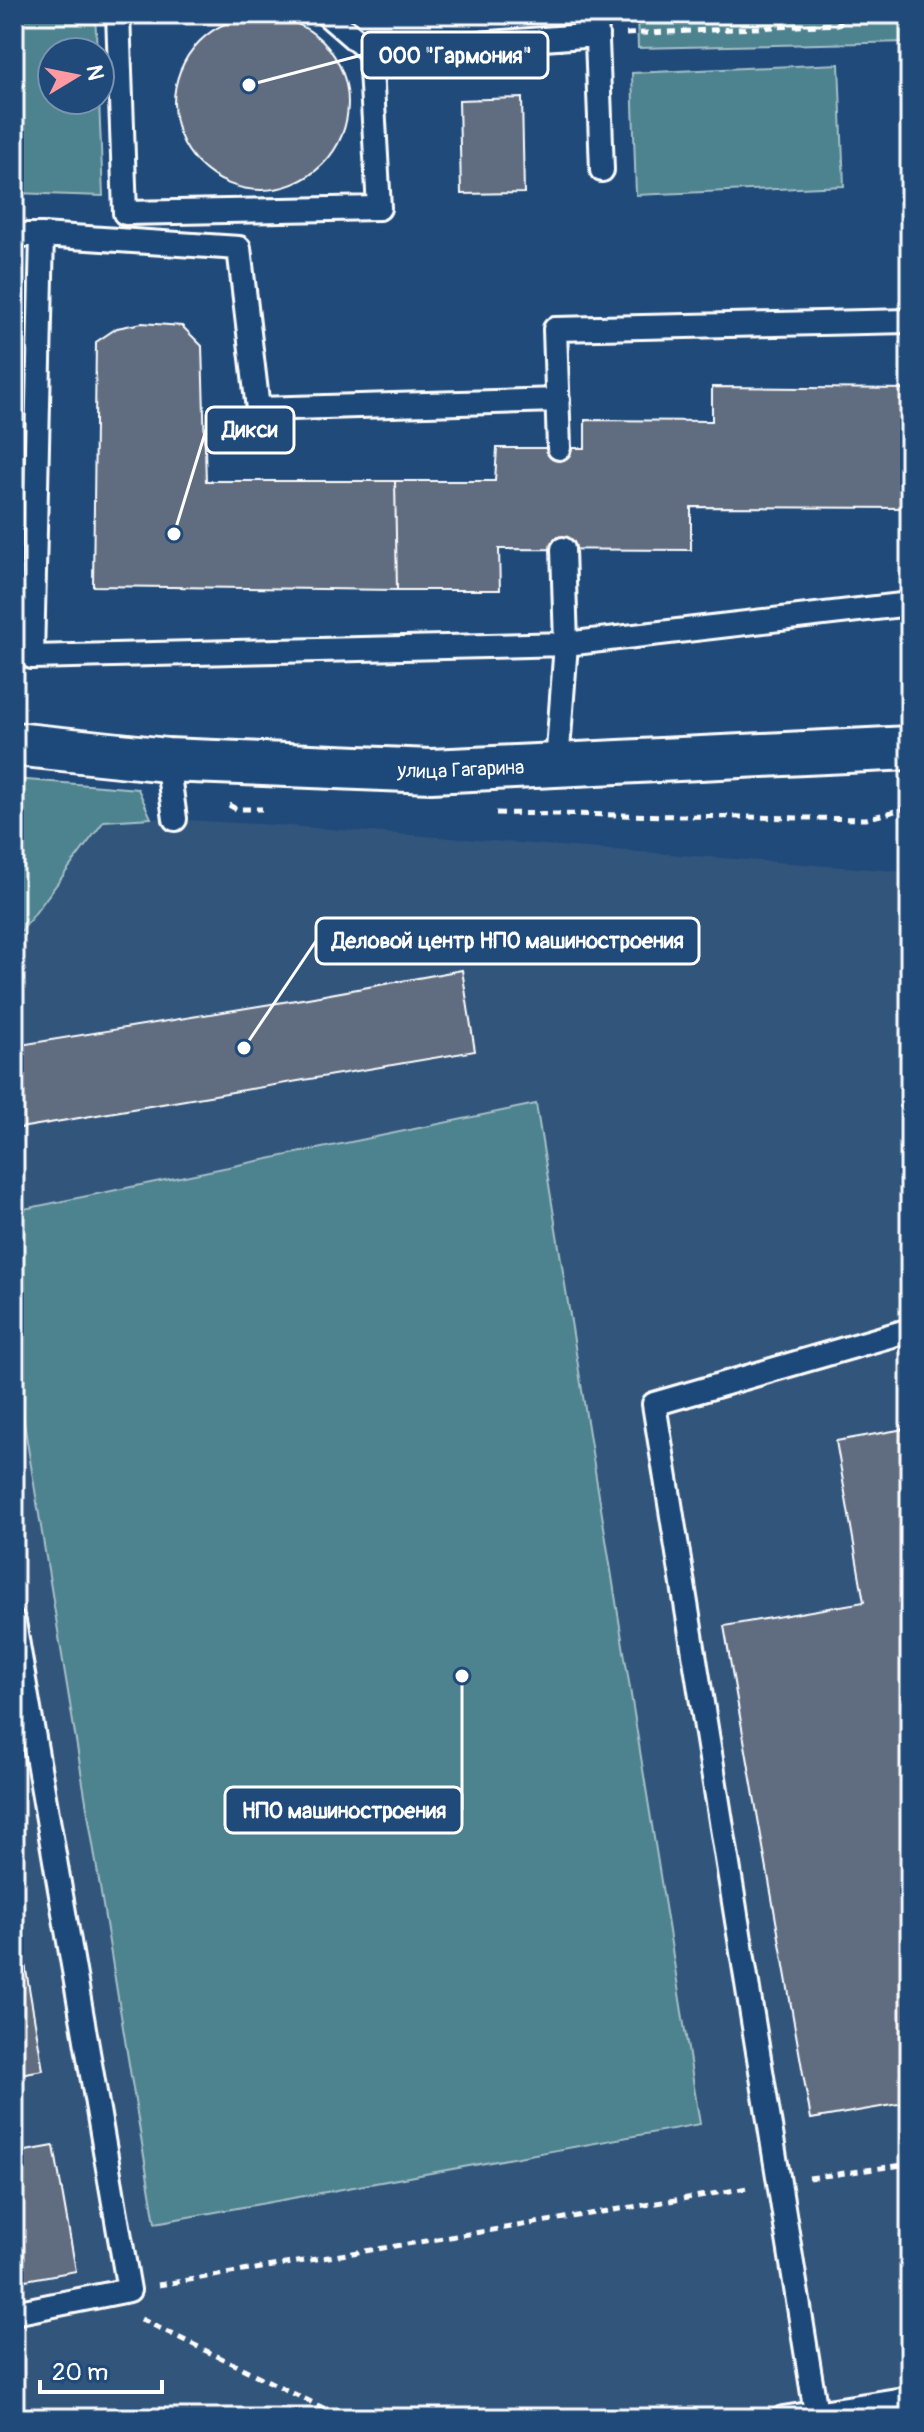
<svg xmlns="http://www.w3.org/2000/svg" width="924" height="2432" font-family="Pangolin,sans-serif">
	<rect width="100%" height="100%" fill="#1f4a7a"/>
	<filter id="ink" filterUnits="userSpaceOnUse"><feTurbulence type="fractalNoise" baseFrequency=".0125" numOctaves="2"/><feDisplacementMap in="SourceGraphic" scale="16" xChannelSelector="R" yChannelSelector="G"/><feConvolveMatrix kernelMatrix="1 2 1 2 8 2 1 2 1" color-interpolation-filters="sRGB"/></filter>
	<g filter="url(#ink)">
		<path fill="#32547c" d="M 151,818 L 276,825 L 910,872 L 910,2418 L 14,2418 L 14,934 L 21,932 L 104,820 Z"/>
		<path fill="#4d828f" stroke="#a6c0c7" stroke-width="2" d="M 14,14 L 95,14 L 97,52 L 52,52 L 52,100 L 99,100 L 103,196 L 14,193 Z
			M 637,14 L 910,14 L 910,42 L 638,48 Z
			M 839,64 L 844,186 L 636,195 L 632,73 Z
			M 14,779 L 138,789 L 151,818 L 104,821 L 21,932 L 14,934 Z
			M 536,1104 L 700,2124 L 155,2223 L 14,1362 L 14,1211 Z"/>
		<path fill="#606d80" stroke="#fff" stroke-width="2" d="M174 103a87 87 0 1 1 174 0a87 87 0 1 1-174 0Z
			M 522,98 L 524,193 L 461,194 L 459,100 Z
			M 142,323 L 182,326 L 202,346 L 206,481 L 395,481 L 397,590 L 93,586 L 96,342 L 117,328 Z
			M 712,387 L 910,389 L 910,508 L 691,507 L 691,550 L 499,549 L 500,590 L 397,590 L 395,481 L 495,481 L 497,448 L 585,448 L 585,420 L 712,421 Z
			M 462,970 L 475,1051 L 14,1129 L 14,1046 L 308,998 Z
			M 910,1428 L 910,2102 L 811,2119 L 724,1626 L 864,1602 L 836,1441 Z
			M 14,1899 L 43,2070 L 14,2075 Z
			M 54,2146 L 76,2271 L 14,2282 L 14,2153 Z"/>
		<g fill="none" stroke-linecap="round" stroke-linejoin="round">
			<defs>
				<path id="service" d="M 118,14 L 125,213 L 379,208 L 370,52
					M 326,14 L 370,52 L 597,35
					M 596,14 L 602,170
					M 14,235 L 42,235 L 32,657 L 566,644 L 910,604
					M 42,235 L 239,248 L 258,409 L 558,400
					M 559,448 L 555,329 L 910,321
					M 167,760 L 175,819
					M 557,764 L 566,644 L 563,549
					M 14,1622 L 129,2290 L 14,2313
					M 816,2413 L 654,1404 L 910,1330
					M 783,2418 L 910,2398"/>
				<g id="minor">
					<path id="s1" d="M 14,744 L 167,760 L 431,771 L 910,748"/>
				</g>
			</defs>
			<use href="#service" stroke="#fff" stroke-width="28"/>
			<use href="#minor" stroke="#fff" stroke-width="48"/>
			<path stroke="#fff" stroke-width="5" stroke-dasharray="8 6" stroke-linecap="butt" d="M 626,34 L 840,24 L 839,14
				M 229,805 L 236,809 L 262,809
				M 496,813 L 866,819 L 910,807
				M 14,857 L 14,875
				M 809,2178 L 910,2164
				M 158,2285 L 748,2188
				M 141,2319 L 344,2418"/>
			<use href="#service" stroke="#1f4a7a" stroke-width="22"/>
			<use href="#minor" stroke="#1f4a7a" stroke-width="42"/>
		</g>
	</g>
	<g text-anchor="middle" stroke-width="7" stroke-linejoin="round" paint-order="stroke">
		<g font-size="20" fill="#fff" stroke="#1f4a7a">
			<text dy="7" stroke="none"><textPath href="#s1" startOffset="448">улица Гагарина</textPath></text>
		</g>
	</g>
	<path fill="none" stroke="#fff" stroke-width="3" d="M249 85L362 55M174 534L206 430M244 1048L316 941M462 1676L462 1810"/>
	<g fill="#fff" stroke="#1f4a7a" stroke-width="3">
		<circle cx="249" cy="85" r="8"/>
		<circle cx="174" cy="534" r="8"/>
		<circle cx="244" cy="1048" r="8"/>
		<circle cx="462" cy="1676" r="8"/>
	</g>
	<g fill="#1f4a7a" stroke="#fff" stroke-width="3">
		<rect x="362" y="32" width="186" height="46" rx="8"/>
		<rect x="206" y="407" width="88" height="46" rx="8"/>
		<rect x="316" y="918" width="383" height="46" rx="8"/>
		<rect x="225" y="1787" width="237" height="46" rx="8"/>
	</g>
	<g font-size="22" text-anchor="middle" font-weight="bold" fill="#fff">
		<text x="455" y="63">ООО "Гармония"</text>
		<text x="250" y="437">Дикси</text>
		<text x="508" y="948">Деловой центр НПО машиностроения</text>
		<text x="344" y="1818">НПО машиностроения</text>
	</g>
	<rect width="924" height="2432" fill="none" stroke="#1f4a7a" stroke-width="48"/>
	<rect x="24" y="24" width="876" height="2384" fill="none" stroke="#fff" stroke-width="3" filter="url(#ink)"/>
	<g transform="translate(76 76) rotate(80)"><circle r="38" fill="#1f4a7a" stroke="#7992af" stroke-width="2"/>
	<path d="M0-6L14 30L0 20L-14 30Z" fill="#ff9aa2"/>
	<text y="-12" font-size="22" font-weight="bold" text-anchor="middle" fill="#ffffff">N</text>
	</g>
	<path d="M40 2380v12h122v-12" fill="none" stroke="#ffffff" stroke-width="4"/>
	<text x="52" y="2380" font-size="24" fill="#ffffff" stroke="#1f4a7a" stroke-width="6" paint-order="stroke">20 m</text>
</svg>
